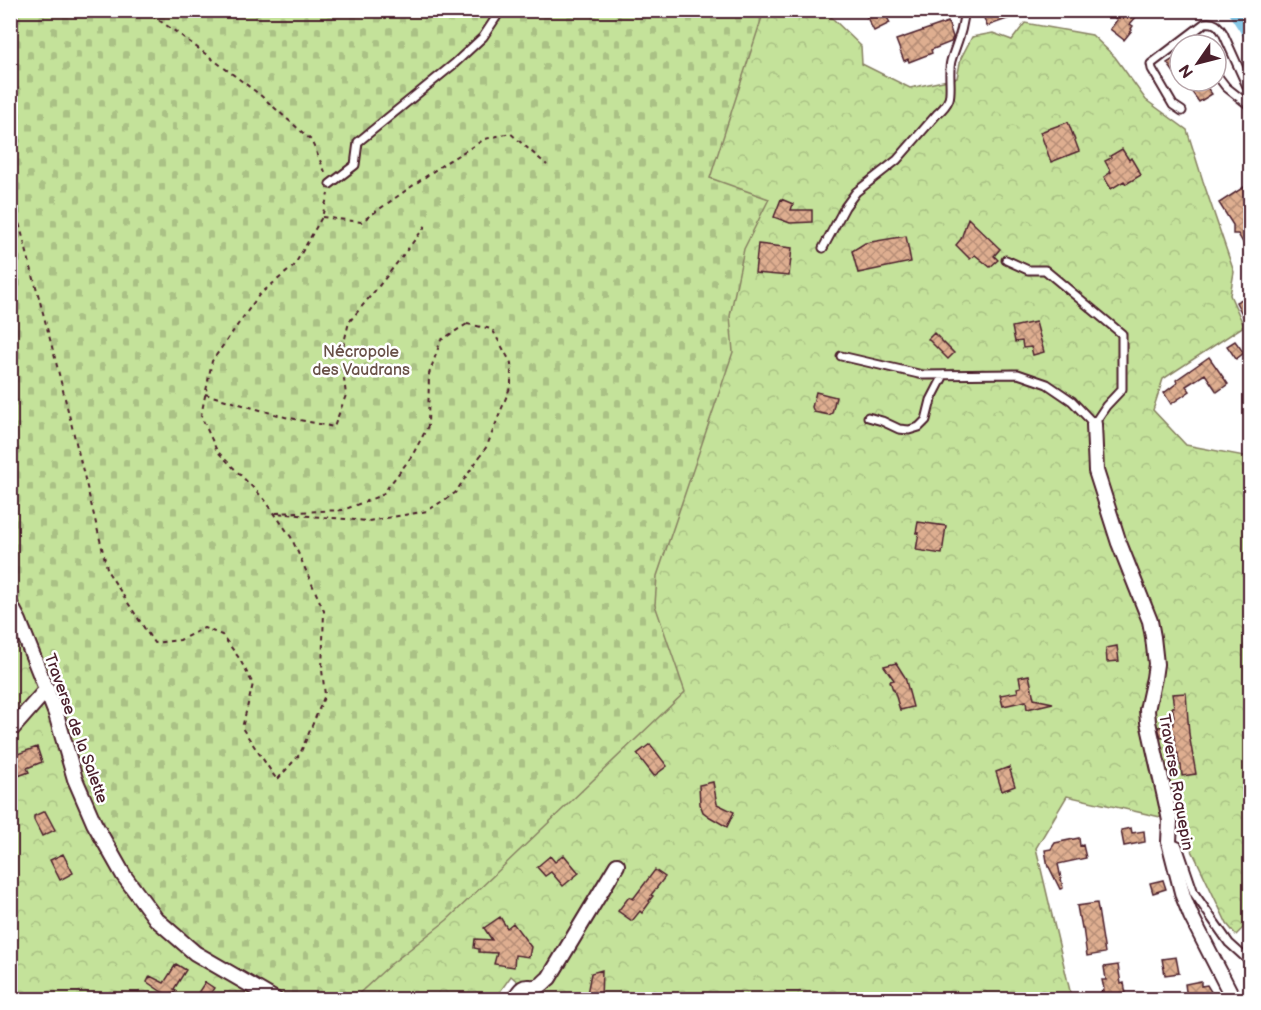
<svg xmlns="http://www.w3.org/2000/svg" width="1261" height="1010" font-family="'Balsamiq Sans',sans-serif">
	<defs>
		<pattern id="forest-crowns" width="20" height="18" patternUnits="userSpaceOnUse" patternTransform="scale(1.5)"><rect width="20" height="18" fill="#c4e29a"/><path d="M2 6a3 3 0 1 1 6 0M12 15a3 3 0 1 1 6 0" fill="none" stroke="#aac185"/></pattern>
		<pattern id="cemetery-stones" width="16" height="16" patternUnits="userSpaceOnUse" patternTransform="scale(1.5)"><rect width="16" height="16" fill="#c4e29a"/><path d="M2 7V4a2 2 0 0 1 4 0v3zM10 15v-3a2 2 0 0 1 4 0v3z" fill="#aac185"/></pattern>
		<pattern id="building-cross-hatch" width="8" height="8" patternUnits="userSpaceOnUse" patternTransform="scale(1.5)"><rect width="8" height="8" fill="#deae90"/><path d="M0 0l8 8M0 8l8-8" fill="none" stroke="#b68d76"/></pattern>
	</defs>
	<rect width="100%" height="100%" fill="#fff"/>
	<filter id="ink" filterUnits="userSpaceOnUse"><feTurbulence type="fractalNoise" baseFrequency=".0167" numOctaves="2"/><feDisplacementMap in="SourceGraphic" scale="12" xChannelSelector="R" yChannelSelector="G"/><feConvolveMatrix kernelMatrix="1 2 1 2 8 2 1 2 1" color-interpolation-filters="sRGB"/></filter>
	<g filter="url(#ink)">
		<path fill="url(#forest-crowns)" stroke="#878062" stroke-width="1.5" d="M 672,11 L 826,11 L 829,15 L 861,46 L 862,64 L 910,88 L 957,78 L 961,58 L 972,37 L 993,33 L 1012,40 L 1025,23 L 1092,35 L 1115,57 L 1146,100 L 1187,130 L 1203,181 L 1234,272 L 1230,295 L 1244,326 L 1163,379 L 1153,410 L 1186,445 L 1250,457 L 1250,921 L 1236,935 L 1227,924 L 1178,821 L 1067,796 L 1036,848 L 1070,991 L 1071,999 L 538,1000 L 511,976 L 494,1000 L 11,999 L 10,73 Z"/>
		<path fill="url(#cemetery-stones)" stroke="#878062" stroke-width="1.5" d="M 10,11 L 764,11 L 710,178 L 769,199 L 744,249 L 730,316 L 733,352 L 657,576 L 655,605 L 685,692 L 447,920 L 391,964 L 353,999 L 280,999 L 202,951 L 169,925 L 142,892 L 96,813 L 81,778 L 35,649 L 11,595 Z"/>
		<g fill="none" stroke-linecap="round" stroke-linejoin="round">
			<path stroke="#86c8e7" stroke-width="12" d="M 1233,10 L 1250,36"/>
		</g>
		<path fill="url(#building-cross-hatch)" stroke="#4a1f2b" stroke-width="1.5" d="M 863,10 L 883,10 L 890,23 L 874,31 Z
			M 981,10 L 1027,10 L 1027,12 L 987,26 Z
			M 1120,10 L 1128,10 L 1136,17 L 1130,24 L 1133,26 L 1131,29 L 1132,30 L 1124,40 L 1110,29 L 1117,20 L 1115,18 Z
			M 948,22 L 953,37 L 951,42 L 931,50 L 932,53 L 909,62 L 908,59 L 904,61 L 896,40 Z
			M 1175,58 L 1180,64 L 1180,81 L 1167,63 Z
			M 1184,81 L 1202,81 L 1212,94 L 1199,102 Z
			M 1068,122 L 1079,151 L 1051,162 L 1040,132 Z
			M 1122,149 L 1129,160 L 1131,158 L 1141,175 L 1126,184 L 1124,181 L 1111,189 L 1104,177 L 1111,172 L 1105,161 L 1111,158 L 1110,156 Z
			M 1247,185 L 1251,191 L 1251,257 L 1238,234 L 1233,234 L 1233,225 L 1219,203 Z
			M 781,199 L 793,204 L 791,210 L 812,210 L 812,222 L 790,223 L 774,217 Z
			M 968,218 L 1000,249 L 994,256 L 998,260 L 990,267 L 975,255 L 970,259 L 956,245 L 961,239 Z
			M 906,236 L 911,262 L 858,273 L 852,251 L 865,243 Z
			M 758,244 L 792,248 L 789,276 L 755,273 Z
			M 1244,298 L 1251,310 L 1251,332 L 1236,302 Z
			M 1036,322 L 1044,352 L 1033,355 L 1031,347 L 1023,348 L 1022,341 L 1015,342 L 1012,327 Z
			M 934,333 L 954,353 L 948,359 L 928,339 Z
			M 1235,341 L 1244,353 L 1236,359 L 1227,346 Z
			M 1209,357 L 1228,384 L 1217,392 L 1205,374 L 1186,386 L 1190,391 L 1171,404 L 1164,393 L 1177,383 L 1176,380 Z
			M 816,392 L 836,397 L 832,413 L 829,415 L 814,412 L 812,407 Z
			M 918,522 L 946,526 L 942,554 L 916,550 L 919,533 L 916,533 Z
			M 1117,646 L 1119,661 L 1107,662 L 1106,648 Z
			M 896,663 L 905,677 L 913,707 L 900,710 L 894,690 L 893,690 L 890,681 L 894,680 L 884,666 Z
			M 1029,675 L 1034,699 L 1053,703 L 1027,709 L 1026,701 L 1003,706 L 1000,695 L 1018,692 L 1017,688 L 1021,687 L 1019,677 Z
			M 1186,693 L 1189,734 L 1196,774 L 1182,776 L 1181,765 L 1179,765 L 1178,754 L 1177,755 L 1174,735 L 1161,737 L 1158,727 L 1173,725 L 1172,716 L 1174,716 L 1172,707 L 1174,707 L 1172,694 Z
			M 650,744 L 667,766 L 654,776 L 637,754 Z
			M 37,747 L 42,762 L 27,768 L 29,772 L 18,776 L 14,764 L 17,763 L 12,756 Z
			M 1009,767 L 1015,786 L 1002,791 L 996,772 Z
			M 713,782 L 717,804 L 734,812 L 727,827 L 710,817 L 703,812 L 700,804 L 699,785 Z
			M 45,811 L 55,830 L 42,836 L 34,820 L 34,816 Z
			M 1131,828 L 1132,833 L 1144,831 L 1145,842 L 1124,846 L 1121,830 Z
			M 1079,838 L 1080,846 L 1083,845 L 1086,858 L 1058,864 L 1063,888 L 1060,889 L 1049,867 L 1048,867 L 1045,850 L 1051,849 L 1055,843 Z
			M 63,854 L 73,873 L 60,880 L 50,860 Z
			M 564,855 L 579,873 L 563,886 L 551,872 L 545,876 L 537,867 L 550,856 L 555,862 Z
			M 655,870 L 665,877 L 651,895 L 653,896 L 649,901 L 650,902 L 642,913 L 640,911 L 632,921 L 618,911 L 629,897 L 633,899 Z
			M 1163,880 L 1166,889 L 1153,893 L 1150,883 Z
			M 1097,903 L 1105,953 L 1087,956 L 1083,928 L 1082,928 L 1080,917 L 1079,917 L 1077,906 Z
			M 500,917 L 507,928 L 513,923 L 531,947 L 529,957 L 515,955 L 514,967 L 494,964 L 497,953 L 479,952 L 479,949 L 474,948 L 475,939 L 492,940 L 484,928 Z
			M 1176,957 L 1179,973 L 1165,975 L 1162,959 Z
			M 176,964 L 186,970 L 174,989 L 176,990 L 171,998 L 147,982 L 150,976 L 164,983 Z
			M 1118,965 L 1121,984 L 1124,983 L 1127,999 L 1105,999 L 1105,995 L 1101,992 L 1104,989 L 1102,980 L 1106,980 L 1104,967 Z
			M 602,970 L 601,999 L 586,999 L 591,973 Z
			M 1201,981 L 1201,986 L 1207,985 L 1215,998 L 1199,999 L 1198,996 L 1187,998 L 1185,984 Z
			M 205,982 L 214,988 L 207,999 L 194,999 Z"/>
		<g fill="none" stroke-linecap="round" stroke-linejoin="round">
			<defs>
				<path id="lane" d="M 1190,35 L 1197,45
					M 1216,74 L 1226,87 L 1250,106
					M 1182,111 L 1173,105 L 1152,69 L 1151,64 L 1205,23 C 1215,22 1218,25 1223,33 L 1250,93
					M 330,184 L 355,165 L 358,142 L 454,64 L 483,37 L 501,10
					M 823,248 L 845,207 L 856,192 L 897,160 L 937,114 C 942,110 946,106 949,99 C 952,89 948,73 951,61 C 956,44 964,29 964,10
					M 841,356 L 923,375 L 1018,374 L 1047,384 L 1072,401 L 1094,424 L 1106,406 L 1122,389 L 1122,334 L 1045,270 L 1028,270 L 1006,260
					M 868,417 L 882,421 L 899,429 L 909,430 L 919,427 L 926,420 L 931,400 L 944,375
					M 1169,842 L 1178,846 L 1194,893 L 1229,943 L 1250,962"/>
				<path id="street" d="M 1094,424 L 1096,471 L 1119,543 L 1150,621 L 1153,637 L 1156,664 L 1154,678 L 1147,710 L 1148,722 L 1167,806 L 1170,821 L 1169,842 L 1183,896 L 1191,916 L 1234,1000
					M 10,604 L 19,621 L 56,714 L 75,779 L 94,823 L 124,876 L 156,919 L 195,953 L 276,1000
					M 10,731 L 47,689
					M 514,1000 C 526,978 527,992 541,985 C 544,983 546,980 549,978 L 617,865"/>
			</defs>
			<use href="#lane" stroke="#4a1f2b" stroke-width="11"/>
			<use href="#street" stroke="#4a1f2b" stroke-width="18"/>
			<path stroke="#4a1f2b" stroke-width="2" stroke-dasharray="4.5 4.5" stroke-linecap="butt" d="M 144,10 L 179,34 L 259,94 L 311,140 L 326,174
				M 10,189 L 55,358 L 108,572 L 154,643 L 180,640 L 204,628 L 222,635 L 239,658 L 253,684 L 242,728 L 277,780 L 300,754 L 325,695 L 322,670 L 324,611 L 291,537 L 265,500 L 217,451 L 201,416 L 212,361 L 259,295 L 294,266 L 322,217 L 328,194
				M 322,217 L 361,222 L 445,163 L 485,139 L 510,133 L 547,165
				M 467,324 L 492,329 L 511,363 L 511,385 L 487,446 L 455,493 L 427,511 L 368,521 L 275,513 L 343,510 L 382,495 L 412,456 L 428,426 L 429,374 L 441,340 Z
				M 205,394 L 285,417 L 334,427 L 346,395 L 341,355 L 349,322 L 383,281 L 427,224"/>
			<use href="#lane" stroke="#fff" stroke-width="7"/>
			<use href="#street" stroke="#fff" stroke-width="14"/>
		</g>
	</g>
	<g text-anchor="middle" stroke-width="5" stroke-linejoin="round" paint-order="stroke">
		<g font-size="16" fill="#685047" stroke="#fff">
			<text x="361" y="357">Nécropole<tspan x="361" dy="18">des Vaudrans</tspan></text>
		</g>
		<g font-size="16" fill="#4a1f2b" stroke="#fff">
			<text transform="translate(77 728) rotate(70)" y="6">Traverse de la Salette</text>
			<text transform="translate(1177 782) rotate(80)" y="6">Traverse Roquepin</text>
		</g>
	</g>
	<rect width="1261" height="1010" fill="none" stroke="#fff" stroke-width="36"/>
	<rect x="18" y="18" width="1225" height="974" fill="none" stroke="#4a1f2b" stroke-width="2" filter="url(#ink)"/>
	<g transform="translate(1198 63) rotate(235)"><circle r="28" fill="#ffffff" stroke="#b7a5aa" stroke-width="1.5"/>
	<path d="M0-4.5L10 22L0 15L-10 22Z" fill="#4a1f2b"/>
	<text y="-9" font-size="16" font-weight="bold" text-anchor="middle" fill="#4a1f2b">N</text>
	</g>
</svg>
